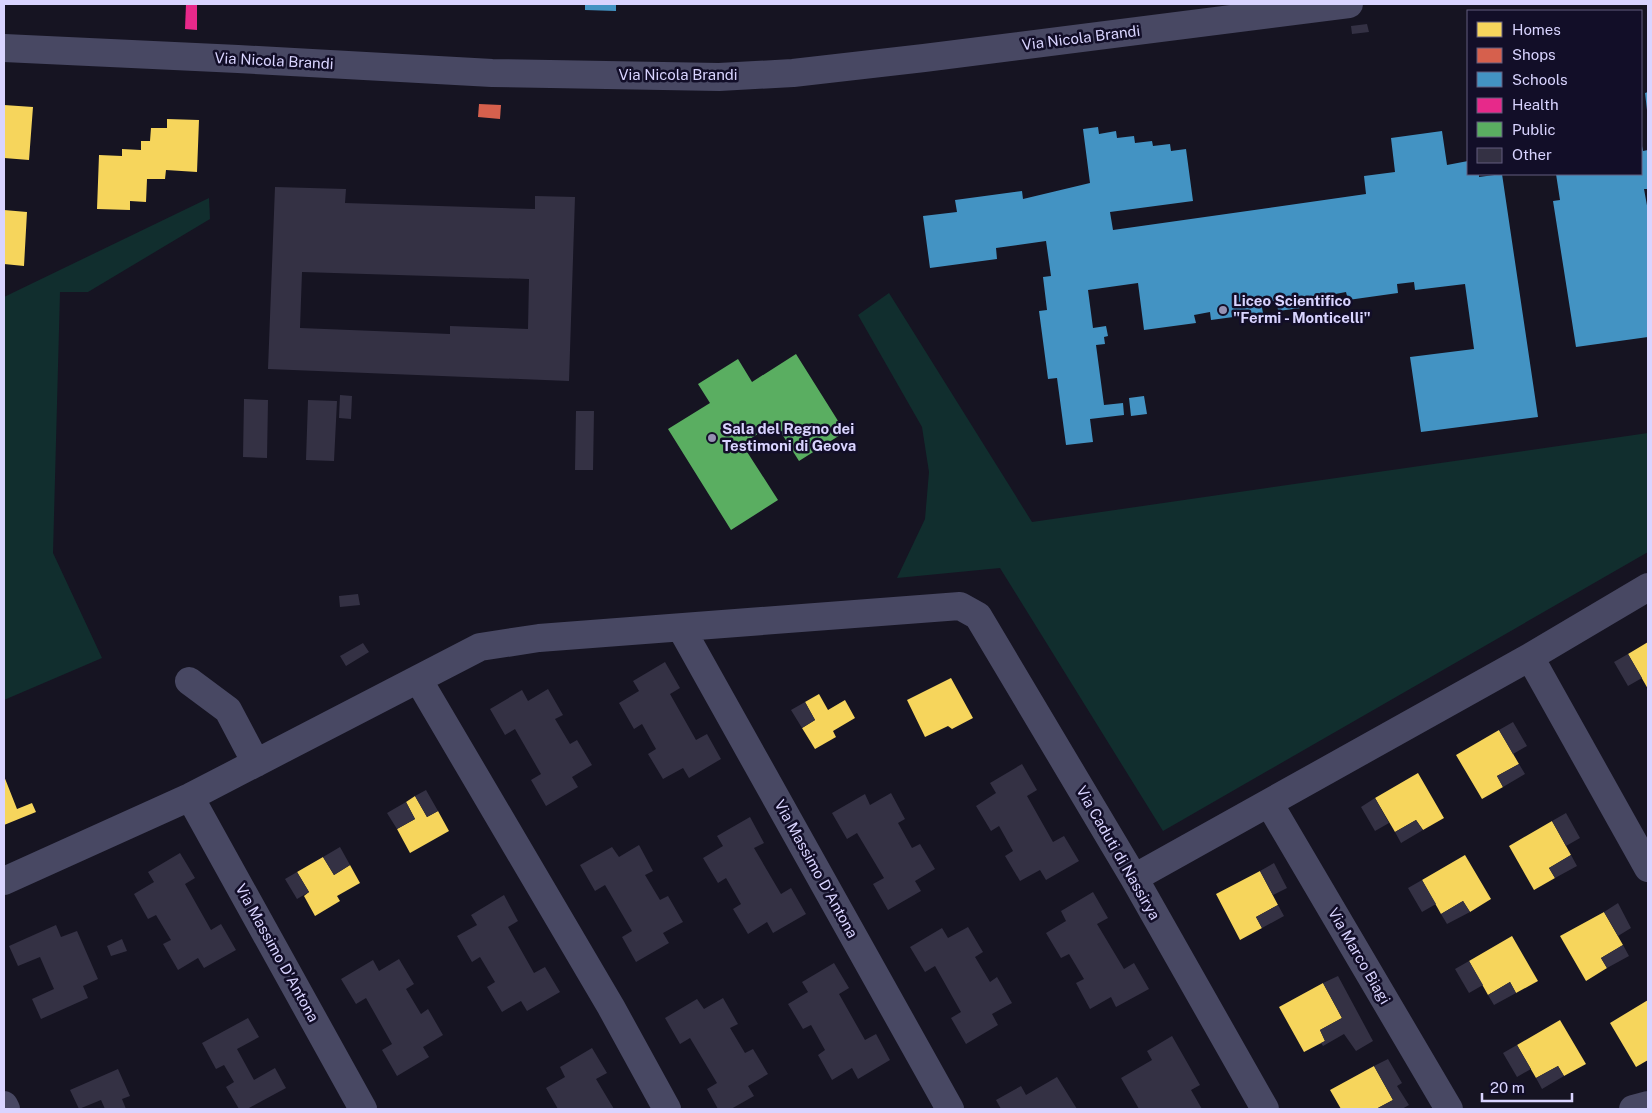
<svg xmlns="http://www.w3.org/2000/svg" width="1652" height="1113" font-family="'Public Sans',sans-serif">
	<rect width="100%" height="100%" fill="#161422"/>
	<path fill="#112e2e" d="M 209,198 L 210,219 L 88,292 L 60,292 L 53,553 L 102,658 L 4,700 L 4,297 Z
		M 889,293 L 1032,522 L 1648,433 L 1648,552 L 1163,831 L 1000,568 L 897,578 L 925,519 L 929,472 L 922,427 L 858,315 Z"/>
	<path fill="#f6d55c" d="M 4,105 L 33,107 L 29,160 L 4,158 Z
		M 167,119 L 199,120 L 197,172 L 166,170 L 165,179 L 147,179 L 146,202 L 130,201 L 130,210 L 97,209 L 99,155 L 122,156 L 122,149 L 141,150 L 141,141 L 150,141 L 151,128 L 167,128 Z
		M 4,210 L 27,212 L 24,266 L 4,264 Z
		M 1648,642 L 1648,689 L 1628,654 Z
		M 951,678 L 973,718 L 952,729 L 948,726 L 925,737 L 907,700 Z
		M 819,694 L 828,710 L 845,700 L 855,718 L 833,731 L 836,737 L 815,749 L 802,728 L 815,720 L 805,702 Z
		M 1499,730 L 1519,764 L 1497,776 L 1503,787 L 1482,799 L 1456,755 Z
		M 1418,773 L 1444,818 L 1423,830 L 1416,820 L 1395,832 L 1375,798 Z
		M 4,776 L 17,809 L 32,803 L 36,812 L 4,825 Z
		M 415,796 L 427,817 L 438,811 L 449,831 L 410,853 L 397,829 L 415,819 L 406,802 Z
		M 1552,821 L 1571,855 L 1549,868 L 1555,878 L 1534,890 L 1509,846 Z
		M 1465,855 L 1491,899 L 1470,912 L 1463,901 L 1441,914 L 1422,880 Z
		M 323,857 L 334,875 L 350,865 L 360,883 L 337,896 L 340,901 L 315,916 L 304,896 L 309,892 L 297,872 Z
		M 1260,871 L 1278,905 L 1256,917 L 1262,928 L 1240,940 L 1216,894 Z
		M 1604,912 L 1623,945 L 1601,958 L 1607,968 L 1586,981 L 1560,936 Z
		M 1512,936 L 1538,981 L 1516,993 L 1510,982 L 1488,995 L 1469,961 Z
		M 1323,983 L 1342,1018 L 1320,1030 L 1325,1041 L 1304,1052 L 1279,1007 Z
		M 1648,1000 L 1648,1060 L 1636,1067 L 1610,1023 Z
		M 1560,1020 L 1586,1064 L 1564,1076 L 1558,1066 L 1536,1078 L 1517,1045 Z
		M 1374,1066 L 1393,1100 L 1376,1109 L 1341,1109 L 1330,1090 Z"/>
	<path fill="#d6604d" d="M 479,104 L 501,105 L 500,119 L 478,117 Z"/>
	<path fill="#4393c3" d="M 585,4 L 616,4 L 616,11 L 585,10 Z
		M 1648,92 L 1648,110 L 1647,110 L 1645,93 Z
		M 1098,127 L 1099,134 L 1116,131 L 1117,138 L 1134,136 L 1135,143 L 1152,141 L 1153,146 L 1170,144 L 1171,151 L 1186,149 L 1193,201 L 1110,212 L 1113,230 L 1366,194 L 1364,176 L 1395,172 L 1391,138 L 1442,131 L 1447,165 L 1468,161 L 1468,174 L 1479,174 L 1479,177 L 1502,174 L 1538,417 L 1421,432 L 1410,357 L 1474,349 L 1465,284 L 1415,290 L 1414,282 L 1397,284 L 1398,293 L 1348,300 L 1346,292 L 1330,295 L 1331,304 L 1278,311 L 1277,301 L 1261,303 L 1263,313 L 1211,320 L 1210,312 L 1194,315 L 1196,323 L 1144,330 L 1138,283 L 1088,290 L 1093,328 L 1106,326 L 1108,336 L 1104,337 L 1105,344 L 1096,345 L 1104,405 L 1123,403 L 1124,415 L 1090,419 L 1093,442 L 1066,445 L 1057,378 L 1048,379 L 1039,311 L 1047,310 L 1043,277 L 1051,276 L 1046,241 L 996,248 L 997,259 L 930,268 L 923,216 L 957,212 L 955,200 L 1022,191 L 1023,199 L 1090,183 L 1083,129 Z
		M 1641,141 L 1643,151 L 1648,150 L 1648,189 L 1644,189 L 1648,211 L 1648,337 L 1576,347 L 1553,201 L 1560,200 L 1556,174 L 1641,174 Z
		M 1144,396 L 1147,414 L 1131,416 L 1129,398 Z"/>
	<path fill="#e7298a" d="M 186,4 L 197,4 L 197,30 L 185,29 Z"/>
	<path fill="#5aae61" d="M 796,354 L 845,432 L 799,461 L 775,423 L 742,444 L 778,500 L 731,530 L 668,429 L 710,403 L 698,384 L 738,359 L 752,382 Z"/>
	<path fill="#343144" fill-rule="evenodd" d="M 1367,24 L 1369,32 L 1352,34 L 1351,26 Z
		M 275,187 L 346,189 L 345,203 L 535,209 L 535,196 L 575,197 L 569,381 L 268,369 ZM 302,272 L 529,279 L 528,329 L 450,326 L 450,334 L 300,328 Z
		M 340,395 L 352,396 L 351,419 L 339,418 Z
		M 244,399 L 268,400 L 267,458 L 243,457 Z
		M 308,400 L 337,401 L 334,461 L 306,460 Z
		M 576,411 L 594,411 L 593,470 L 575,470 Z
		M 358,594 L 360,605 L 340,607 L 339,596 Z
		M 363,643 L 369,652 L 346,666 L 340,656 Z
		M 1628,654 L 1642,678 L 1628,686 L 1614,662 Z
		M 665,662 L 680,688 L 670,694 L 696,740 L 707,734 L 721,759 L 689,778 L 683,768 L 663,779 L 648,754 L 656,749 L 642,724 L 634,729 L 619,703 L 639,691 L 633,681 Z
		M 548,689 L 563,715 L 555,719 L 570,744 L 577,740 L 592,765 L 572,777 L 578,787 L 546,806 L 531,780 L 541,774 L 515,729 L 505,735 L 490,709 L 522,690 L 528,701 Z
		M 805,702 L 815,720 L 802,728 L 791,710 Z
		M 1513,722 L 1527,746 L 1513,754 L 1499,730 Z
		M 1022,764 L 1037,790 L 1027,796 L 1053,842 L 1064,836 L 1079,861 L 1046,880 L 1040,870 L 1020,881 L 1005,856 L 1013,851 L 999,826 L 991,831 L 976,806 L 996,793 L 990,783 Z
		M 1519,764 L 1525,774 L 1503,787 L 1497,776 Z
		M 426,790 L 438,811 L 427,817 L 415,796 Z
		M 891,793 L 905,819 L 898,823 L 912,848 L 920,844 L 935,869 L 915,881 L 921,891 L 888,910 L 873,884 L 884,878 L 857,833 L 847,839 L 832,813 L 865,794 L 870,805 Z
		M 1375,798 L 1389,823 L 1375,831 L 1361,807 Z
		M 406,802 L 415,819 L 397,829 L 387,813 Z
		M 1566,813 L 1580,838 L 1566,846 L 1552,821 Z
		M 750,817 L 764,843 L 754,848 L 781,894 L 791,888 L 806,914 L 773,933 L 767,922 L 748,934 L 733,909 L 741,904 L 726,878 L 718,883 L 703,858 L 723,846 L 717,836 Z
		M 1416,820 L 1423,830 L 1401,843 L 1395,832 Z
		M 639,845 L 653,871 L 645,875 L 660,900 L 668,896 L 683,922 L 663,933 L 669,943 L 636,962 L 622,937 L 632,931 L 605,885 L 595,891 L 580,865 L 612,847 L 619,857 Z
		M 340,847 L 350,865 L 334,875 L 323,857 Z
		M 180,853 L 195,878 L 185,884 L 211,930 L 221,924 L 236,950 L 204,968 L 198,958 L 178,970 L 163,944 L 171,940 L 156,915 L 148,919 L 134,894 L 154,882 L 148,872 Z
		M 1571,855 L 1577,866 L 1555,878 L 1549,868 Z
		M 1274,863 L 1287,888 L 1273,895 L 1260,871 Z
		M 297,872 L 309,892 L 297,899 L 285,879 Z
		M 1422,880 L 1436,904 L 1422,912 L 1408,888 Z
		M 1093,892 L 1108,918 L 1097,924 L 1124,969 L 1134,963 L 1149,989 L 1116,1007 L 1111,997 L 1090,1009 L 1076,983 L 1084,979 L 1069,954 L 1061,958 L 1046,933 L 1066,921 L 1061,911 Z
		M 504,895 L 518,921 L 508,927 L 534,973 L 545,967 L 560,992 L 527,1011 L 521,1001 L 502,1012 L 487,987 L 495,982 L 480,957 L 472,962 L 457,936 L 477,925 L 471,915 Z
		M 1463,901 L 1470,912 L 1447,924 L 1441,914 Z
		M 1618,903 L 1631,928 L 1618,936 L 1604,912 Z
		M 1278,905 L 1284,916 L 1262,928 L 1256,917 Z
		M 56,925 L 61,937 L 77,931 L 98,979 L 83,986 L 88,998 L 41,1019 L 32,999 L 54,989 L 40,957 L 18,966 L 9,946 Z
		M 968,927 L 983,952 L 975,957 L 990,982 L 997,977 L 1012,1003 L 992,1014 L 998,1025 L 966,1044 L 951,1018 L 961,1012 L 935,966 L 925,972 L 910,947 L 942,928 L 948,938 Z
		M 122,939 L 127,951 L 111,956 L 107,946 Z
		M 1623,945 L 1629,956 L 1607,968 L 1601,958 Z
		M 399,959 L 414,984 L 406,989 L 421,1014 L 428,1009 L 443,1035 L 423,1047 L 429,1057 L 397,1076 L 382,1050 L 392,1044 L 366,998 L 356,1004 L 341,979 L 373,960 L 379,971 Z
		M 1469,961 L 1483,985 L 1469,993 L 1455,969 Z
		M 834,963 L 849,988 L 839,994 L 865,1040 L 876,1034 L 890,1060 L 858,1079 L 852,1068 L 832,1080 L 818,1055 L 825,1050 L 811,1025 L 803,1029 L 788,1004 L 808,992 L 802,982 Z
		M 1338,976 L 1373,1041 L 1356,1051 L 1344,1034 L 1323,1046 L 1321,1043 L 1325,1041 L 1320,1030 L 1342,1018 L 1323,983 Z
		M 1510,982 L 1516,993 L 1494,1005 L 1488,995 Z
		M 723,998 L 738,1024 L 730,1028 L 745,1053 L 753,1049 L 768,1074 L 748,1086 L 754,1096 L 731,1109 L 718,1109 L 707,1089 L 717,1083 L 690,1038 L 680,1044 L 665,1018 L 697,999 L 704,1009 Z
		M 248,1018 L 259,1037 L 237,1049 L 254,1080 L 275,1068 L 286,1088 L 247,1109 L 239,1109 L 226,1087 L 234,1082 L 224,1065 L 216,1069 L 202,1043 Z
		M 1172,1036 L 1200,1085 L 1191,1090 L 1202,1109 L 1139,1109 L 1121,1078 L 1152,1060 L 1147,1051 Z
		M 1517,1045 L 1531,1069 L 1517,1077 L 1503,1053 Z
		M 592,1048 L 607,1073 L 596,1079 L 614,1109 L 558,1109 L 546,1088 L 565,1077 L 560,1067 Z
		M 1388,1059 L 1402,1083 L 1397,1086 L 1409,1105 L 1402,1109 L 1376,1109 L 1393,1100 L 1374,1066 Z
		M 1558,1066 L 1564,1076 L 1542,1089 L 1536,1078 Z
		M 118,1069 L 130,1096 L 122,1099 L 126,1109 L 105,1109 L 101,1100 L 79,1109 L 70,1090 Z
		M 1057,1077 L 1077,1109 L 1001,1109 L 996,1100 L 1021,1086 L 1026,1095 Z"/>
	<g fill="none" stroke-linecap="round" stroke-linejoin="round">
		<path stroke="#484863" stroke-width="28" d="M 681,628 L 950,1109
			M 1530,657 L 1648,868
			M 418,679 L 611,1007 L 667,1109
			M 189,681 L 228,710 L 256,763
			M 190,797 L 363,1109
			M 1269,803 L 1449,1109
			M 1134,878 L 1530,657 L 1648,587
			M 4,881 L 190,797 L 480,647 L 539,638 L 960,606 L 978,616 L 1134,878 L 1265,1109
			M 4,1105 L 6,1109
			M 1633,1109 L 1648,1105"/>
		<path stroke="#484863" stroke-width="28" d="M 4,48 L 238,59 L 492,73 L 719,77 L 793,73 L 924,58 L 1349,4"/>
	</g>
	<g fill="#9591b2" stroke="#120e28" stroke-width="2">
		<circle cx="1223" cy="310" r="5"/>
		<circle cx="712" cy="438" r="5"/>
	</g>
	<g text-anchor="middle" stroke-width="5" stroke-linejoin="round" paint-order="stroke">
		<g font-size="15" fill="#d9d4ff" stroke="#120e28">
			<text transform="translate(1081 38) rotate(-7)" y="5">Via Nicola Brandi</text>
			<text transform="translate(274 61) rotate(3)" y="5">Via Nicola Brandi</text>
			<text x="678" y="80">Via Nicola Brandi</text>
			<text transform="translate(1118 853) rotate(60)" y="5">Via Caduti di Nassirya</text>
			<text transform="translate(816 869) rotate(61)" y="5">Via Massimo D'Antona</text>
			<text transform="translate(277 953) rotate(61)" y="5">Via Massimo D'Antona</text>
			<text transform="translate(1359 956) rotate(60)" y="5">Via Marco Biagi</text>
		</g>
		<g font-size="15" font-weight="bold" fill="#d9d4ff" stroke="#120e28" text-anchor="start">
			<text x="1233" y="306">Liceo Scientifico<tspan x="1233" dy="17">"Fermi - Monticelli"</tspan></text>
			<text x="722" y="434">Sala del Regno dei<tspan x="722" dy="17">Testimoni di Geova</tspan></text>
		</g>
	</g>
	<rect width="1652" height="1113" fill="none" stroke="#d9d4ff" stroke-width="10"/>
	<rect x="1467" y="10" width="175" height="165" fill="#120e28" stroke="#625d7e"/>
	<rect x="1477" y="22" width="25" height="15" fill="#f6d55c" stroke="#625d7e"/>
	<text x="1512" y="35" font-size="15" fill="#d9d4ff">Homes</text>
	<rect x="1477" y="48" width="25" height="15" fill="#d6604d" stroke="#625d7e"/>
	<text x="1512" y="60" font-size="15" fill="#d9d4ff">Shops</text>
	<rect x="1477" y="72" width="25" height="15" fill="#4393c3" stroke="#625d7e"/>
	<text x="1512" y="85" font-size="15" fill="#d9d4ff">Schools</text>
	<rect x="1477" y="98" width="25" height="15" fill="#e7298a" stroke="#625d7e"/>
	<text x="1512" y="110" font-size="15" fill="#d9d4ff">Health</text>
	<rect x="1477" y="122" width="25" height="15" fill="#5aae61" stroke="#625d7e"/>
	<text x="1512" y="135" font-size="15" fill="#d9d4ff">Public</text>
	<rect x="1477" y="148" width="25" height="15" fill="#343144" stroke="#625d7e"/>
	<text x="1512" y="160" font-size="15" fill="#d9d4ff">Other</text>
	<path d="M1482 1093v8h90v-8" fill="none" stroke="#d9d4ff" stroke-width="2.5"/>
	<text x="1490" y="1093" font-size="15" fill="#d9d4ff" stroke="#120e28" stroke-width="4" paint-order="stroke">20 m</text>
</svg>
